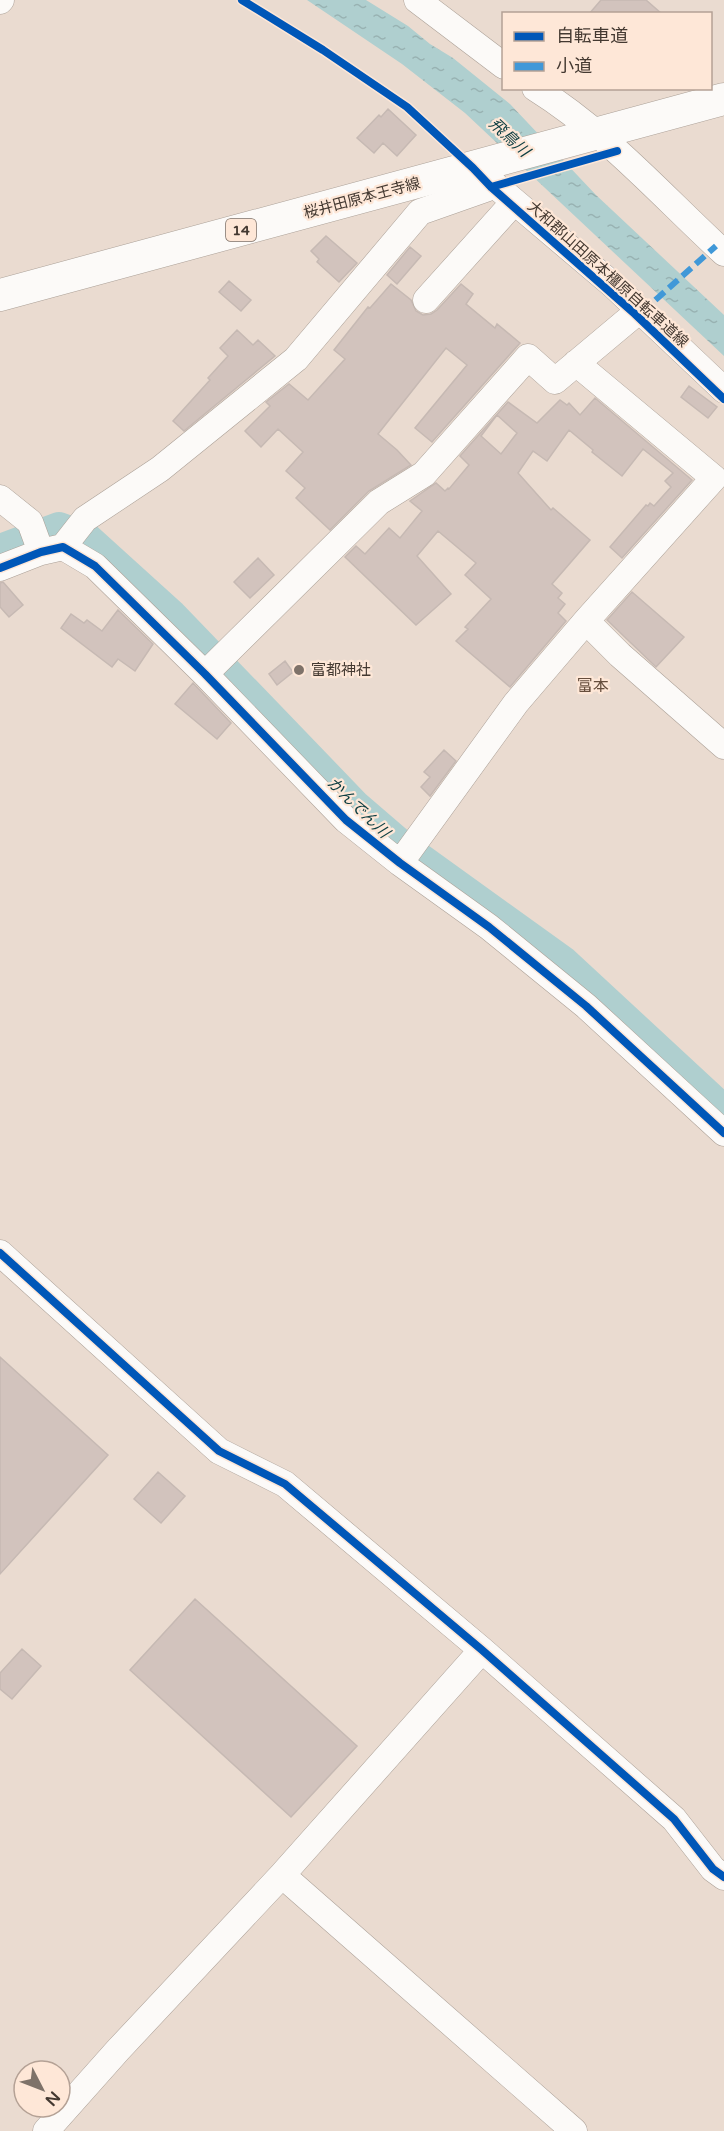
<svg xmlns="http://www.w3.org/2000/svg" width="724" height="2131" font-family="'Varela Round','Noto Sans JP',sans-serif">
	<defs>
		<pattern id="water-ripples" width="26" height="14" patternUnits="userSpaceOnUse" patternTransform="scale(1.5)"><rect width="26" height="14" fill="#afcfcf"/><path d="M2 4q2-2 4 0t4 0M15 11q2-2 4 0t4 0" fill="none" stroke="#98b2b2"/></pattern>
	</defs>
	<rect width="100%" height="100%" fill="#eadbd0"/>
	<path fill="url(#water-ripples)" d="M 307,0 L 366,0 L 408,26 L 430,44 L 453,58 L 510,104 L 596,195 L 724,315 L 724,356 L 465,113 L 402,64 Z"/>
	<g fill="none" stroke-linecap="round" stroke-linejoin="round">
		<path stroke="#afcfcf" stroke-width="32" d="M 0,550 L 59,528 L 86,538 L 171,615 L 356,807 L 399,844 L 563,962 L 724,1111"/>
	</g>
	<path fill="#d2c3bd" stroke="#c6b9b3" stroke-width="1.5" fill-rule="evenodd" d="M 601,0 L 646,0 L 662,14 L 589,14 Z
		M 388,109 L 416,135 L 397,156 L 383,143 L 374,153 L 357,138 L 379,115 L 381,117 Z
		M 326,236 L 357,263 L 339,282 L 317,262 L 319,259 L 311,251 Z
		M 410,247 L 421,256 L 397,284 L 387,275 Z
		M 229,281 L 251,300 L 241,311 L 219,292 Z
		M 391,284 L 411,300 L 416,311 L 423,315 L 431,314 L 437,310 L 461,284 L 473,294 L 466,304 L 495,328 L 497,324 L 520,343 L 432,442 L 415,428 L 467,365 L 446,348 L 378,434 L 397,450 L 411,465 L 369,491 L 330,530 L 296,498 L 305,488 L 286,471 L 303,452 L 278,429 L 261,447 L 245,431 L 270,406 L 266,402 L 289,384 L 308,400 L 345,359 L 334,350 L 368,307 L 370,308 Z
		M 237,330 L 253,345 L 258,340 L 275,356 L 184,431 L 173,421 L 210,380 L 208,378 L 228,356 L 220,348 Z
		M 689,386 L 717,407 L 708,418 L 681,397 Z
		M 595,398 L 692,480 L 622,558 L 610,547 L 646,505 L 648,506 L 650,503 L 654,506 L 671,487 L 665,481 L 673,473 L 643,449 L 622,476 L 592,452 L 593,450 L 569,430 L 547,461 L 533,451 L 518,473 L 551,510 L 553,508 L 590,540 L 552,584 L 562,593 L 558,598 L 565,604 L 558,613 L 566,621 L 510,687 L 456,641 L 468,629 L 465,627 L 491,599 L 465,575 L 476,563 L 438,531 L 417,556 L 451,594 L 416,625 L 345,557 L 356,546 L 365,554 L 389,528 L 400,538 L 422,511 L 410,501 L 436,483 L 445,491 L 448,488 L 449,489 L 469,465 L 460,456 L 508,402 L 537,423 L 560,400 L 567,405 L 569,403 L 580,415 ZM 497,415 L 517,433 L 501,454 L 481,436 Z
		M 258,558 L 274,575 L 250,598 L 234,582 Z
		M 3,582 L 23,605 L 9,617 L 0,607 L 0,583 Z
		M 632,592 L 684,637 L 656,667 L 607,620 Z
		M 118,610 L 153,644 L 135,671 L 118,659 L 112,667 L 61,628 L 71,614 L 84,623 L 87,620 L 102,631 Z
		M 285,661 L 293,672 L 277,685 L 269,674 Z
		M 193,683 L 231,723 L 217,739 L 175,704 Z
		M 444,750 L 456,761 L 430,796 L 421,787 L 430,777 L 424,772 Z
		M 0,1357 L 108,1455 L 0,1574 Z
		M 158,1472 L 185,1496 L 161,1523 L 134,1499 Z
		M 195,1599 L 357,1746 L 291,1817 L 130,1670 Z
		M 22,1649 L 41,1666 L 12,1699 L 0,1689 L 0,1673 Z"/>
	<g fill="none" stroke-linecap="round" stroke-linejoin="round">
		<defs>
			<path id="minor" d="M 417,0 L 504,66
				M 0,1 L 1,0
				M 535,88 C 607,133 662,196 724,253
				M 481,171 L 496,186 L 613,285 L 724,390
				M 426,300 L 514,202
				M 0,498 L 30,522 L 41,552
				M 63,547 L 85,519 L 160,469 L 296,359 L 420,212 L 491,187
				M 0,568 L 41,552 L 63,547 L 95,566 L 205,674 L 346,820 L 400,863 L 489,927 L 586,1006 L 724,1133
				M 586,621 L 620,655 L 724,746
				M 205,674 L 379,502 L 424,474 L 528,357 L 555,381 L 635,314 L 642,312
				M 400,863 L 516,703 L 586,621 L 714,478 L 576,363
				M 0,1253 L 219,1451 L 285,1484 L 482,1650 L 674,1819 L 713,1869 L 724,1877
				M 282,1875 L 574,2131
				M 46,2131 L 118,2050 L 282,1875 L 482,1650"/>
			<path id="major" d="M 0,295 L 724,99"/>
		</defs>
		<use href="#minor" stroke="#aba097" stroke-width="27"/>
		<use href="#major" stroke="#aba097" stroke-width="33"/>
		<use href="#minor" stroke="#fcfaf8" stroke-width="26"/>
		<use href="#major" stroke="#fcfaf8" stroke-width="32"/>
		<path stroke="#4098d8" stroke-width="6" stroke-dasharray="12 6" stroke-linecap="butt" d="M 642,312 L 716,246"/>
		<defs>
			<path id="cycleway" d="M 242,0 L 323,50 L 407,107 L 473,168 L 491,187 L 635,314 L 724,399
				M 491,187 L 617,151
				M 0,568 L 41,552 L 63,547 L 95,566 L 205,674 L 346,820 L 400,863 L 489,927 L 586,1006 L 724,1133
				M 0,1253 L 219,1451 L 285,1484 L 482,1650 L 674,1819 L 713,1869 L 724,1877"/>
		</defs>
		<use href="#cycleway" stroke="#fee7d7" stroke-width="11"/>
		<use href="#cycleway" stroke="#0057b8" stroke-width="8"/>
	</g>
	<circle fill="#7e7269" stroke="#fee7d7" stroke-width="2" cx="299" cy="670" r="6"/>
	<g text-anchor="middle" stroke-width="4.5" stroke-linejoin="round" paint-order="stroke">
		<rect fill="#fee7d7" stroke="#7c6d63" stroke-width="1.5" x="226" y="219" width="30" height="22" rx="4.5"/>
		<g font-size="14" font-weight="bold" fill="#443931">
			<text x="241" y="235">14</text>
		</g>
		<g font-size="15" fill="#443931" stroke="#fee7d7">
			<text transform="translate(362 198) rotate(-15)" y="5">桜井田原本王寺線</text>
			<text transform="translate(608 274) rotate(42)" y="5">大和郡山田原本橿原自転車道線</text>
		</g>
		<g font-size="15" fill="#443931" stroke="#fee7d7" text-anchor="start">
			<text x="311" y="675">富都神社</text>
		</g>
		<g font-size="16" font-style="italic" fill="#0b3d41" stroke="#fee7d7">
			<text transform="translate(510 137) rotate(43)" y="6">飛鳥川</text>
			<text transform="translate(359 807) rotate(44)" y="6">かんでん川</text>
		</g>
		<g font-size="16" fill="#664e3d" stroke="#fee7d7">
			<text x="593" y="691">富本</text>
		</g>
	</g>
	<rect x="502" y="12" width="210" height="78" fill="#fee7d7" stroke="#b4a195" stroke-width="1.5"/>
	<rect x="514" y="32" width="30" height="9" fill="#0057b8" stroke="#b4a195" stroke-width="1.5"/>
	<text x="556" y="42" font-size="18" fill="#443931">自転車道</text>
	<rect x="514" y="62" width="30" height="9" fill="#4098d8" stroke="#b4a195" stroke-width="1.5"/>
	<text x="556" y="72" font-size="18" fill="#443931">小道</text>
	<g transform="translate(42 2089) rotate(132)"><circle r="28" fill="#fee7d7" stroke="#b4a195" stroke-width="1.5"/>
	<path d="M0-4.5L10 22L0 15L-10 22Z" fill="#7e7269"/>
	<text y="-9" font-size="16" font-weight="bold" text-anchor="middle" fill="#443931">N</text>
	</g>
</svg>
